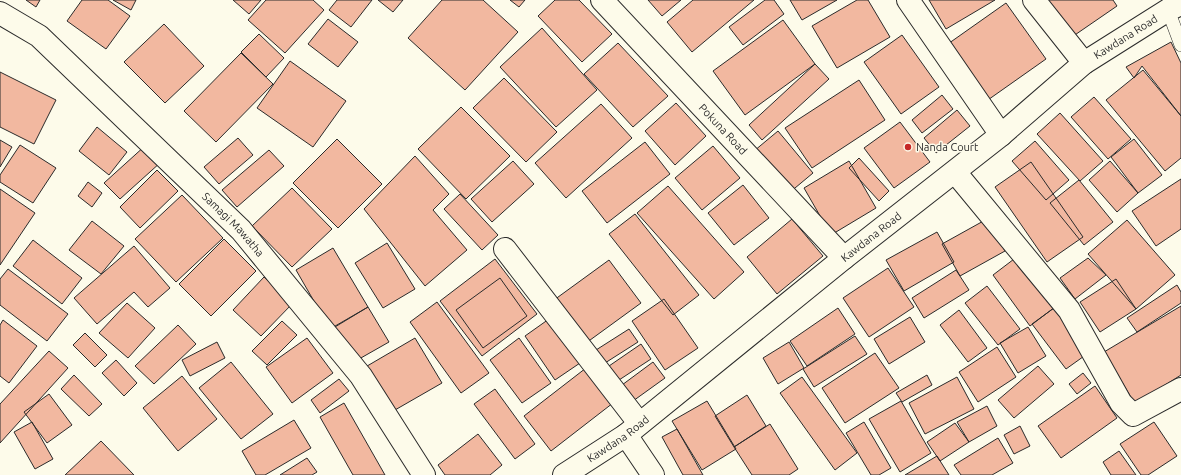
<svg xmlns="http://www.w3.org/2000/svg" width="1181" height="475" font-family="Ubuntu,sans-serif">
	<rect width="100%" height="100%" fill="#fdfbea"/>
	<path fill="#f2b8a0" stroke="#2b2b2b" d="M 26,0 L 40,0 L 36,7 Z
		M 82,0 L 108,0 L 130,16 L 106,49 L 67,21 Z
		M 113,0 L 136,0 L 131,10 Z
		M 233,0 L 261,0 L 249,14 Z
		M 266,0 L 313,0 L 324,10 L 285,53 L 248,20 Z
		M 337,0 L 372,0 L 351,27 L 329,10 Z
		M 378,0 L 403,0 L 393,12 Z
		M 442,0 L 483,0 L 518,32 L 465,90 L 408,38 Z
		M 510,0 L 525,0 L 519,7 Z
		M 555,0 L 579,0 L 612,34 L 582,62 L 538,16 Z
		M 648,0 L 681,0 L 662,16 Z
		M 693,0 L 754,0 L 692,52 L 667,22 Z
		M 765,0 L 774,0 L 784,14 L 743,45 L 729,27 Z
		M 790,0 L 837,0 L 802,20 Z
		M 857,0 L 868,0 L 890,37 L 837,68 L 812,26 Z
		M 929,0 L 995,0 L 946,29 Z
		M 1042,0 L 1113,0 L 1117,6 L 1069,39 Z
		M 1006,3 L 1046,59 L 985,102 L 945,46 Z
		M 328,19 L 358,42 L 338,67 L 308,44 Z
		M 783,20 L 815,64 L 745,115 L 713,71 Z
		M 164,24 L 204,66 L 165,103 L 124,62 Z
		M 542,28 L 597,90 L 556,127 L 500,67 Z
		M 259,34 L 284,58 L 266,77 L 241,52 Z
		M 902,35 L 939,87 L 901,114 L 864,62 Z
		M 1171,42 L 1181,63 L 1181,116 L 1142,66 L 1134,78 L 1126,67 Z
		M 618,43 L 668,96 L 633,127 L 584,74 Z
		M 241,53 L 273,84 L 216,142 L 184,111 Z
		M 290,61 L 346,101 L 313,147 L 257,108 Z
		M 815,64 L 829,79 L 762,140 L 749,125 Z
		M 1143,70 L 1181,116 L 1181,158 L 1165,171 L 1106,100 Z
		M 0,72 L 56,100 L 34,144 L 0,127 Z
		M 504,78 L 557,132 L 526,162 L 473,108 Z
		M 859,80 L 885,120 L 812,168 L 785,128 Z
		M 942,95 L 953,109 L 922,133 L 912,120 Z
		M 1094,97 L 1131,139 L 1108,159 L 1071,117 Z
		M 676,103 L 706,136 L 675,165 L 645,131 Z
		M 601,104 L 632,138 L 566,198 L 535,163 Z
		M 461,107 L 510,156 L 466,199 L 418,149 Z
		M 957,110 L 970,126 L 936,153 L 924,138 Z
		M 1060,113 L 1103,161 L 1080,181 L 1037,134 Z
		M 900,122 L 930,162 L 894,188 L 864,148 Z
		M 97,127 L 127,152 L 109,175 L 79,151 Z
		M 778,131 L 813,173 L 789,193 L 754,151 Z
		M 238,138 L 253,155 L 219,184 L 204,167 Z
		M 337,139 L 382,184 L 338,228 L 293,183 Z
		M 1134,139 L 1162,175 L 1138,193 L 1111,157 Z
		M 0,140 L 12,147 L 0,167 Z
		M 1035,141 L 1069,180 L 1046,200 L 1012,161 Z
		M 645,142 L 670,174 L 607,223 L 582,191 Z
		M 20,145 L 56,168 L 33,203 L 0,182 L 0,175 Z
		M 146,145 L 161,162 L 120,199 L 104,183 Z
		M 713,146 L 740,178 L 702,210 L 675,178 Z
		M 269,150 L 284,166 L 237,207 L 222,190 Z
		M 415,156 L 449,194 L 433,210 L 467,250 L 425,286 L 364,209 Z
		M 859,158 L 889,191 L 879,201 L 849,168 Z
		M 513,161 L 534,184 L 492,222 L 471,199 Z
		M 849,161 L 876,208 L 831,235 L 804,188 Z
		M 1110,161 L 1138,193 L 1117,212 L 1089,180 Z
		M 1031,162 L 1083,237 L 1047,262 L 995,187 Z
		M 157,170 L 178,191 L 140,228 L 120,207 Z
		M 1181,179 L 1181,229 L 1156,246 L 1132,211 Z
		M 1079,180 L 1113,222 L 1084,245 L 1050,203 Z
		M 88,182 L 102,193 L 92,207 L 78,196 Z
		M 743,185 L 769,218 L 734,245 L 708,213 Z
		M 668,186 L 744,272 L 714,299 L 637,213 Z
		M 292,188 L 332,229 L 292,267 L 252,226 Z
		M 0,189 L 35,213 L 0,265 Z
		M 460,194 L 498,235 L 482,250 L 444,209 Z
		M 182,195 L 223,238 L 176,282 L 135,239 Z
		M 635,214 L 699,295 L 673,315 L 609,234 Z
		M 792,219 L 823,256 L 777,294 L 747,257 Z
		M 987,219 L 1005,251 L 960,276 L 942,244 Z
		M 1127,220 L 1175,275 L 1136,309 L 1088,254 Z
		M 92,221 L 124,246 L 101,274 L 69,250 Z
		M 937,232 L 954,262 L 904,291 L 886,260 Z
		M 224,239 L 256,271 L 211,316 L 179,284 Z
		M 33,240 L 82,278 L 62,304 L 13,266 Z
		M 387,243 L 415,289 L 383,308 L 355,263 Z
		M 134,246 L 170,288 L 148,307 L 134,292 L 97,324 L 74,298 Z
		M 333,248 L 368,307 L 330,329 L 296,270 Z
		M 1018,256 L 1055,307 L 1030,326 L 993,275 Z
		M 1088,258 L 1106,275 L 1075,299 L 1060,278 Z
		M 495,259 L 537,314 L 482,356 L 440,301 Z
		M 609,260 L 641,303 L 586,343 L 554,300 Z
		M 888,268 L 914,307 L 869,337 L 843,298 Z
		M 8,269 L 68,314 L 47,341 L 0,305 L 0,279 Z
		M 956,270 L 969,290 L 924,318 L 912,298 Z
		M 264,277 L 292,304 L 261,336 L 233,310 Z
		M 500,278 L 527,316 L 483,348 L 456,310 Z
		M 1116,279 L 1136,309 L 1100,332 L 1080,302 Z
		M 1177,285 L 1181,292 L 1181,303 L 1137,332 L 1127,318 Z
		M 987,286 L 1020,329 L 998,345 L 965,303 Z
		M 664,299 L 698,348 L 665,370 L 632,321 Z
		M 437,302 L 489,373 L 461,393 L 410,322 Z
		M 127,303 L 155,328 L 128,358 L 99,333 Z
		M 1181,306 L 1181,375 L 1135,404 L 1104,352 Z
		M 368,307 L 389,342 L 345,367 L 325,333 Z
		M 838,308 L 855,334 L 807,366 L 790,341 Z
		M 1054,308 L 1087,354 L 1066,369 L 1032,324 Z
		M 959,310 L 987,348 L 968,362 L 940,325 Z
		M 910,317 L 925,342 L 889,364 L 874,339 Z
		M 549,319 L 580,363 L 555,380 L 525,336 Z
		M 3,320 L 37,346 L 9,383 L 0,376 L 0,325 Z
		M 282,321 L 297,335 L 267,365 L 252,351 Z
		M 178,325 L 196,344 L 154,384 L 135,366 Z
		M 1028,327 L 1046,356 L 1018,373 L 1000,343 Z
		M 629,329 L 638,342 L 605,363 L 596,350 Z
		M 85,333 L 107,355 L 95,367 L 73,345 Z
		M 855,336 L 867,354 L 814,387 L 803,369 Z
		M 307,338 L 333,373 L 292,403 L 266,367 Z
		M 415,338 L 442,383 L 388,414 L 362,369 Z
		M 519,338 L 551,383 L 522,403 L 490,360 Z
		M 217,342 L 225,358 L 190,376 L 182,360 Z
		M 789,342 L 804,368 L 778,384 L 763,358 Z
		M 641,344 L 651,359 L 619,380 L 609,366 Z
		M 997,347 L 1016,377 L 978,402 L 959,372 Z
		M 49,351 L 68,368 L 0,443 L 0,404 Z
		M 875,353 L 899,388 L 845,423 L 822,388 Z
		M 116,360 L 137,383 L 124,396 L 102,373 Z
		M 231,362 L 273,414 L 241,439 L 199,388 Z
		M 653,362 L 665,378 L 633,401 L 622,385 Z
		M 1038,366 L 1054,384 L 1014,418 L 998,400 Z
		M 586,368 L 613,403 L 551,451 L 524,416 Z
		M 1083,373 L 1091,383 L 1077,394 L 1069,384 Z
		M 74,375 L 102,404 L 89,416 L 61,389 Z
		M 927,375 L 932,385 L 902,402 L 896,393 Z
		M 182,376 L 217,419 L 178,451 L 143,408 Z
		M 802,377 L 857,453 L 835,470 L 780,393 Z
		M 957,377 L 974,409 L 925,434 L 909,403 Z
		M 339,379 L 349,391 L 320,413 L 311,400 Z
		M 1095,386 L 1117,418 L 1061,458 L 1038,426 Z
		M 495,389 L 535,444 L 515,459 L 474,404 Z
		M 49,394 L 72,425 L 47,443 L 24,412 Z
		M 747,395 L 766,426 L 734,447 L 715,416 Z
		M 707,401 L 736,449 L 702,470 L 672,421 Z
		M 901,401 L 931,453 L 900,472 L 869,419 Z
		M 344,403 L 385,475 L 353,475 L 320,417 Z
		M 987,406 L 997,426 L 969,442 L 957,422 Z
		M 294,420 L 311,448 L 265,475 L 256,475 L 242,451 Z
		M 32,422 L 53,459 L 35,469 L 14,432 Z
		M 864,422 L 891,468 L 879,475 L 871,475 L 846,433 Z
		M 1154,422 L 1177,456 L 1148,475 L 1141,475 L 1120,444 Z
		M 955,423 L 969,442 L 940,461 L 927,442 Z
		M 770,424 L 798,469 L 789,475 L 752,475 L 734,447 Z
		M 1020,426 L 1030,446 L 1014,454 L 1004,435 Z
		M 677,429 L 703,475 L 683,475 L 662,437 Z
		M 478,434 L 502,465 L 490,475 L 445,475 L 438,465 Z
		M 998,438 L 1013,463 L 992,475 L 961,475 L 954,465 Z
		M 101,441 L 134,475 L 65,475 Z
		M 1119,451 L 1136,475 L 1111,475 L 1103,462 Z
		M 937,456 L 949,475 L 905,475 Z
		M 307,458 L 317,472 L 312,475 L 280,475 Z"/>
	<g fill="none" stroke-linecap="round" stroke-linejoin="round">
		<defs>
			<path id="service" d="M 1168,10 L 1181,45"/>
			<g id="minor">
				<path id="s1" d="M 602,0 L 844,258"/>
				<path d="M 908,0 L 1001,135"/>
				<path d="M 1034,0 L 1084,63"/>
				<path id="s2" d="M 0,13 L 39,36 L 241,230 L 361,376 L 424,475"/>
				<path d="M 955,172 L 1069,310 L 1121,403 L 1133,415 L 1181,389"/>
				<path d="M 505,249 L 639,423"/>
				<path d="M 626,435 L 653,475"/>
			</g>
			<g id="primary">
				<path id="s3" d="M 564,475 L 626,435 L 844,258 L 1001,135 L 1084,63 L 1168,10 L 1181,4"/>
			</g>
		</defs>
		<use href="#service" stroke="#2b2b2b" stroke-width="14"/>
		<use href="#minor" stroke="#2b2b2b" stroke-width="24"/>
		<use href="#primary" stroke="#2b2b2b" stroke-width="24"/>
		<use href="#service" stroke="#fdfbea" stroke-width="13"/>
		<use href="#minor" stroke="#fdfbea" stroke-width="22"/>
		<use href="#primary" stroke="#fdfbea" stroke-width="22"/>
	</g>
	<circle fill="#c62828" stroke="#fdfbea" stroke-width="1.5" cx="908" cy="147" r="4"/>
	<g text-anchor="middle" stroke-width="3" stroke-linejoin="round" paint-order="stroke">
		<g font-size="11" fill="#2b2b2b" stroke="#fdfbea">
			<text dy="4" stroke="none"><textPath href="#s3" startOffset="713">Kawdana Road</textPath></text>
			<text dy="4" stroke="none"><textPath href="#s1" startOffset="177">Pokuna Road</textPath></text>
			<text dy="4" stroke="none"><textPath href="#s2" startOffset="316">Samagi Mawatha</textPath></text>
			<text dy="4" stroke="none"><textPath href="#s3" startOffset="389">Kawdana Road</textPath></text>
			<text dy="4" stroke="none"><textPath href="#s3" startOffset="65">Kawdana Road</textPath></text>
		</g>
		<g font-size="11" fill="#2b2b2b" stroke="#fdfbea" text-anchor="start">
			<text x="916" y="151">Nanda Court</text>
		</g>
	</g>
</svg>
